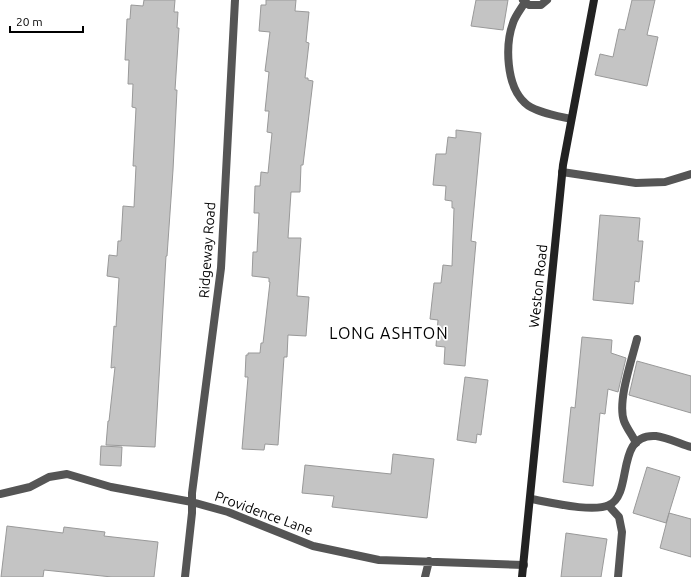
<svg xmlns="http://www.w3.org/2000/svg" width="691" height="577" font-family="Ubuntu,sans-serif">
	<rect width="100%" height="100%" fill="#fff"/>
	<path fill="#c4c4c4" stroke="#999" d="M 144,0 L 175,0 L 174,12 L 178,12 L 177,28 L 179,28 L 175,90 L 177,90 L 173,170 L 167,256 L 166,256 L 155,447 L 106,445 L 108,421 L 109,421 L 115,367 L 111,368 L 114,326 L 116,327 L 119,278 L 107,276 L 109,255 L 117,256 L 118,241 L 121,241 L 123,206 L 134,207 L 136,166 L 133,166 L 136,108 L 132,107 L 133,84 L 128,84 L 129,60 L 125,60 L 127,19 L 130,19 L 131,5 L 143,6 Z
		M 266,0 L 296,0 L 295,11 L 309,12 L 306,42 L 309,43 L 305,78 L 308,78 L 308,80 L 313,81 L 303,165 L 301,165 L 300,192 L 291,192 L 288,238 L 301,238 L 297,296 L 309,297 L 306,336 L 288,335 L 287,357 L 284,357 L 278,445 L 265,444 L 264,450 L 242,449 L 248,377 L 245,377 L 246,355 L 248,355 L 248,353 L 260,353 L 261,343 L 263,343 L 270,282 L 269,282 L 269,278 L 252,276 L 253,252 L 257,252 L 259,213 L 254,213 L 255,186 L 260,186 L 261,172 L 268,173 L 272,133 L 267,132 L 269,111 L 265,111 L 269,72 L 265,71 L 270,32 L 259,31 L 261,5 L 266,5 Z
		M 476,0 L 508,0 L 503,30 L 471,26 Z
		M 632,0 L 655,0 L 647,35 L 658,37 L 647,86 L 595,75 L 600,54 L 613,57 L 619,29 L 625,30 Z
		M 456,130 L 481,133 L 471,241 L 476,242 L 465,366 L 444,364 L 445,347 L 436,346 L 438,320 L 430,319 L 434,283 L 441,283 L 443,265 L 452,266 L 454,208 L 452,208 L 452,201 L 445,200 L 446,186 L 433,185 L 436,154 L 446,154 L 448,137 L 456,138 Z
		M 600,215 L 640,218 L 638,241 L 643,241 L 639,282 L 635,281 L 633,304 L 593,300 Z
		M 582,337 L 612,340 L 611,353 L 626,358 L 618,392 L 608,389 L 605,414 L 600,413 L 593,486 L 563,482 L 571,407 L 575,408 Z
		M 637,361 L 691,376 L 691,413 L 629,395 Z
		M 465,377 L 488,380 L 481,435 L 477,434 L 476,443 L 457,440 Z
		M 101,446 L 122,447 L 121,466 L 100,465 Z
		M 393,454 L 434,459 L 427,518 L 332,507 L 334,496 L 302,493 L 305,465 L 391,474 Z
		M 647,467 L 680,477 L 666,523 L 633,513 Z
		M 669,513 L 691,519 L 691,557 L 660,548 Z
		M 7,526 L 63,533 L 64,527 L 105,532 L 104,536 L 158,542 L 154,577 L 112,577 L 44,570 L 43,577 L 1,577 Z
		M 566,533 L 607,539 L 601,577 L 561,577 Z"/>
	<g fill="none" stroke-linecap="round" stroke-linejoin="round">
		<path stroke="#555" stroke-width="8" d="M 523,0 L 529,5 L 541,5 L 547,0
			M 525,2 C 521,9 515,16 513,23 C 505,45 506,86 525,103 C 534,112 558,116 571,119
			M 562,172 L 636,183 L 665,182 L 691,174
			M 636,443 C 633,436 627,429 624,421 C 617,402 632,359 637,339
			M 609,506 L 619,517 L 622,532 L 618,577"/>
		<path stroke="#555" stroke-width="8" d="M 0,494 L 30,487 L 49,477 L 67,474 L 111,487 L 192,502 L 228,512 L 313,546 L 379,560 L 524,565
			M 531,499 C 549,502 593,513 609,505 C 634,494 614,433 656,436 C 666,437 681,444 691,447
			M 185,577 L 192,513 L 192,493 L 221,268 L 235,0
			M 425,577 L 429,561"/>
		<path stroke="#222" stroke-width="8" d="M 522,577 L 563,165 L 594,0"/>
	</g>
	<g text-anchor="middle" stroke-width="3.5" stroke-linejoin="round" paint-order="stroke">
		<g font-size="14" fill="#000" stroke="#fff">
			<text transform="translate(207 250) rotate(-86)" y="5">Ridgeway Road</text>
			<text transform="translate(538 286) rotate(-84)" y="5">Weston Road</text>
			<text transform="translate(264 513) rotate(20)" y="5">Providence Lane</text>
		</g>
		<g font-size="16" letter-spacing="1" fill="#000" stroke="#fff">
			<text x="389" y="339">LONG ASHTON</text>
		</g>
	</g>
	<path d="M10 26v6h73v-6" fill="none" stroke="#000000" stroke-width="2"/>
	<text x="16" y="26" font-size="12" fill="#000000" stroke="#ffffff" stroke-width="3" paint-order="stroke">20 m</text>
</svg>
